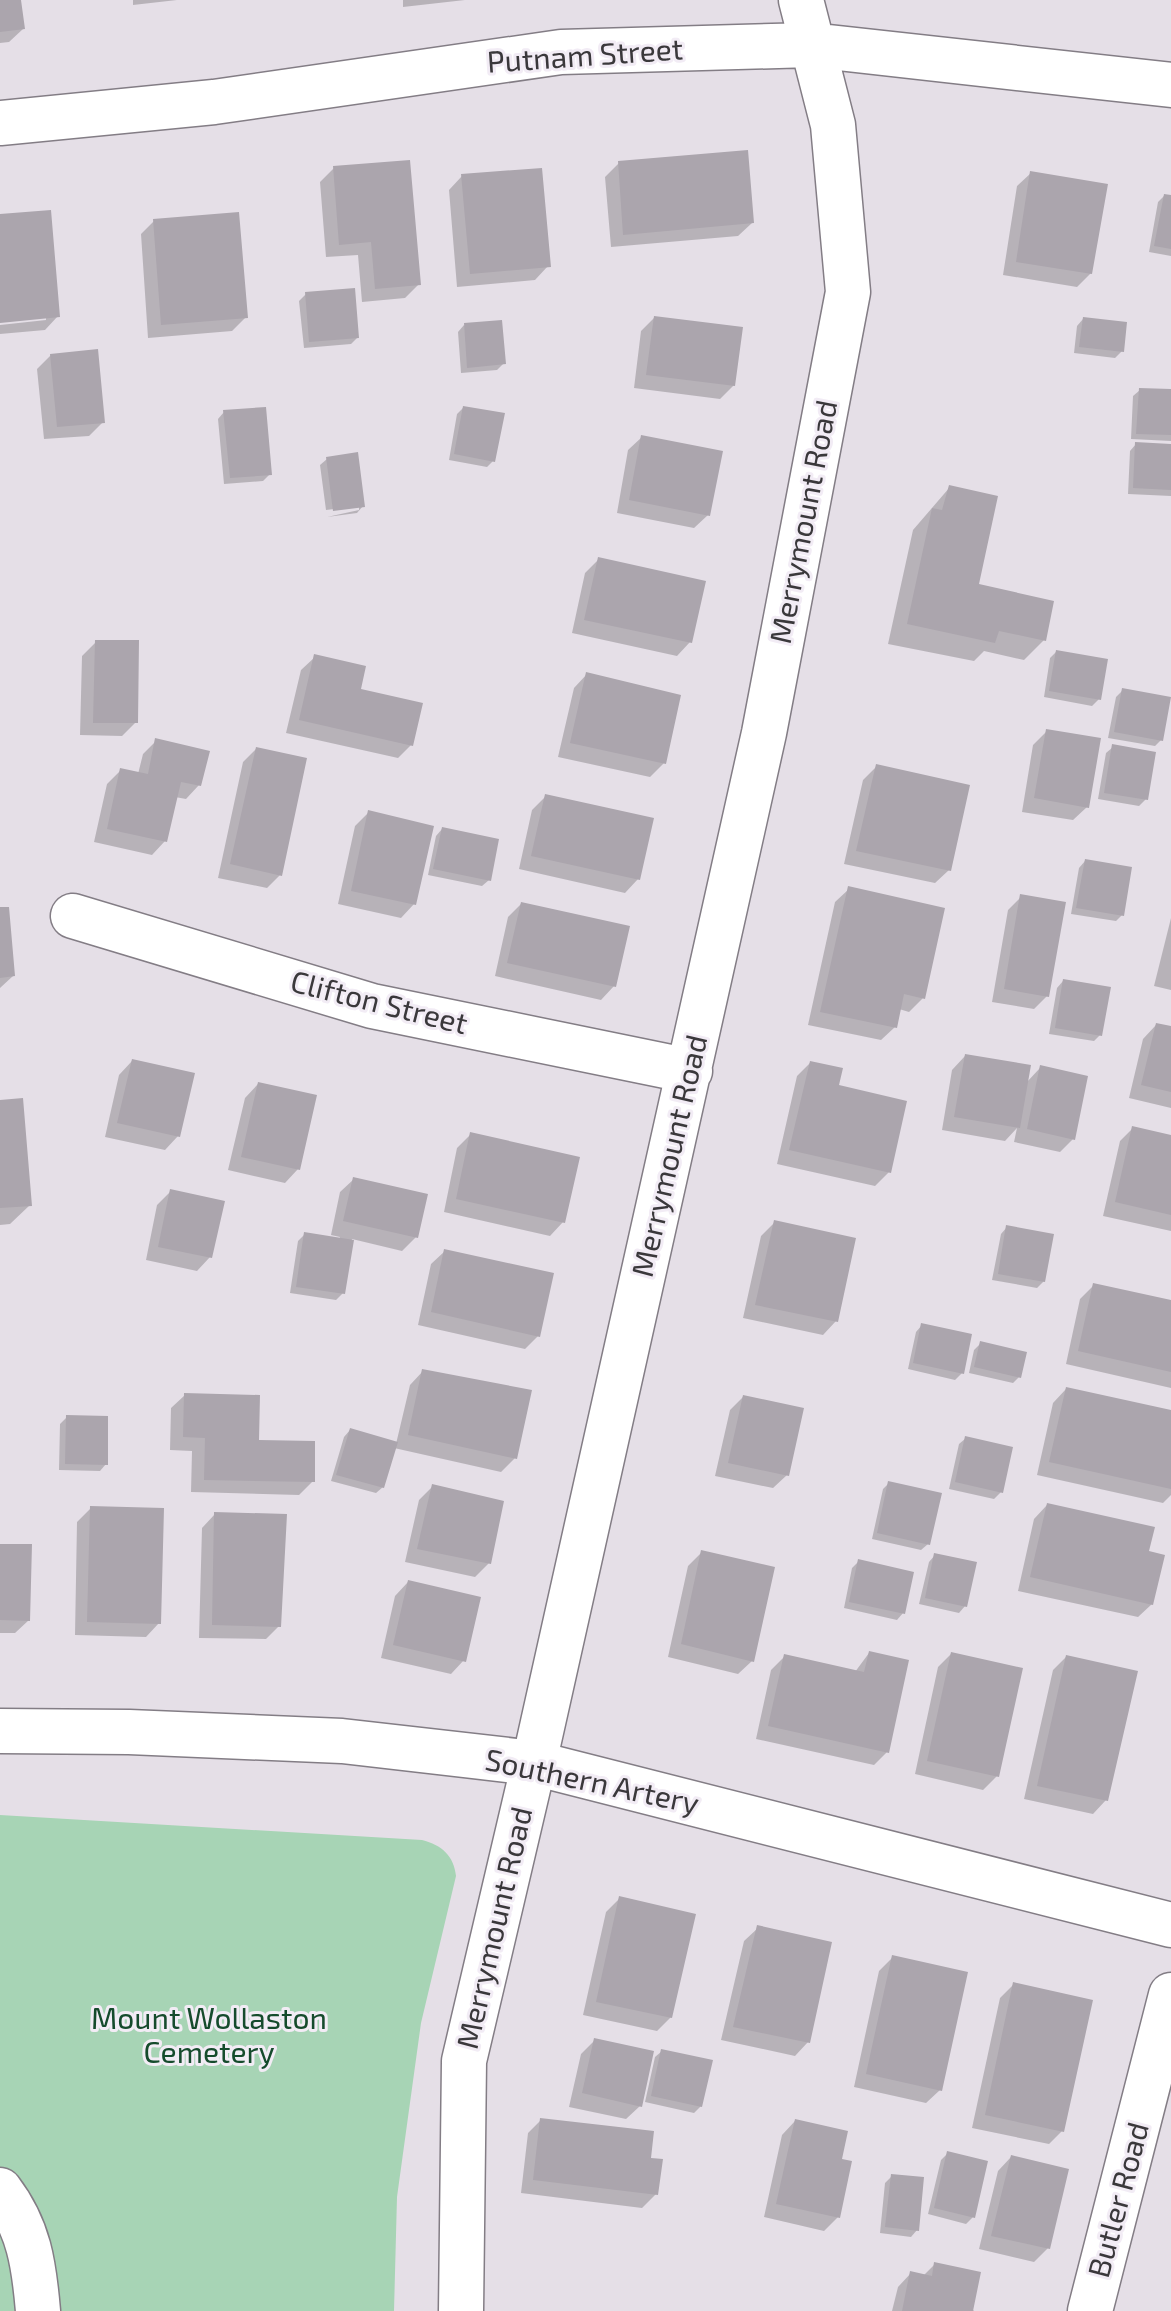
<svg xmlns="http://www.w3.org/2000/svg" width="1171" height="2311" font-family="'Exo 2',sans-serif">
	<rect width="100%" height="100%" fill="#e5dfe7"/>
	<path fill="#a7d4b5" d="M 0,1815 L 422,1840 C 442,1845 454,1856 456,1876 L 421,2023 L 397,2197 L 394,2311 L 0,2311 Z"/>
	<path fill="#0003" d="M 0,0 L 19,0 L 23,29 L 9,42 L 0,43 Z
		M 133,0 L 177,0 L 133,5 Z
		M 403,0 L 465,0 L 403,7 Z
		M 619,163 L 752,223 L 738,236 L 611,247 L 605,177 Z
		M 334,168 L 419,284 L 405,298 L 362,302 L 358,255 L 326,257 L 320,182 Z
		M 1031,173 L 1091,273 L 1077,287 L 1003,275 L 1017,186 Z
		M 462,176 L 548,266 L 535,280 L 457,287 L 449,190 Z
		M 1164,196 L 1171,197 L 1171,256 L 1149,252 L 1158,202 Z
		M 0,216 L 58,316 L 45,330 L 0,334 L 0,325 L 46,320 L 46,316 L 0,321 Z
		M 154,221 L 246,317 L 232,331 L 148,338 L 141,234 Z
		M 306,294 L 357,338 L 351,344 L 304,348 L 299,301 Z
		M 654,318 L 734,385 L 720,399 L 634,388 L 641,331 Z
		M 1083,319 L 1122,351 L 1115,358 L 1074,353 L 1077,326 Z
		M 464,325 L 504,363 L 497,370 L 461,373 L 458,332 Z
		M 51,355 L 103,422 L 89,436 L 44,439 L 37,369 Z
		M 1140,390 L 1171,391 L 1171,441 L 1131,439 L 1133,396 Z
		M 463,408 L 493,461 L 487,467 L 449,460 L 457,414 Z
		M 224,412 L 270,474 L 263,481 L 224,484 L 218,419 Z
		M 642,437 L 708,515 L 694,528 L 617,513 L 628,450 Z
		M 1136,444 L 1171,446 L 1171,496 L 1128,494 L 1130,451 Z
		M 327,459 L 363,506 L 357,513 L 327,517 L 359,510 L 359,506 L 326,510 L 320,465 Z
		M 950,487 L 976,586 L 1044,640 L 1024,660 L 984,651 L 974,661 L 888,644 L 913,530 Z
		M 599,559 L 690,642 L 677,656 L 572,633 L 585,573 Z
		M 96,642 L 136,722 L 122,736 L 80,735 L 82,656 Z
		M 1056,652 L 1099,699 L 1092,706 L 1044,697 L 1050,658 Z
		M 315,657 L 359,690 L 411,745 L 398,758 L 286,733 L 301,670 Z
		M 587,674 L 664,763 L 650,777 L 558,757 L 574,688 Z
		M 1122,691 L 1161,740 L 1155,746 L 1108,738 L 1116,697 Z
		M 1047,731 L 1087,807 L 1073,820 L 1022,812 L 1033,745 Z
		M 156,741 L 199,785 L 186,799 L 175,797 L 165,841 L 152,855 L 94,842 L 107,784 L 121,770 L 138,774 L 143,754 Z
		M 1113,747 L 1146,799 L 1139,806 L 1098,799 L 1106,753 Z
		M 256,749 L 280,875 L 267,888 L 218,878 L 243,762 Z
		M 876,767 L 949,870 L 935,883 L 844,864 L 863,780 Z
		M 546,796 L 638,879 L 625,893 L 519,869 L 532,810 Z
		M 369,812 L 414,904 L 401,918 L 338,904 L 355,826 Z
		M 442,829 L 489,880 L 482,886 L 428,875 L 436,836 Z
		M 1085,861 L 1122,915 L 1116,921 L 1071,914 L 1079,868 Z
		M 849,889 L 923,998 L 909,1012 L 899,1009 L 895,1027 L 881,1040 L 808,1025 L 835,902 Z
		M 1021,897 L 1047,996 L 1034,1009 L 992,1002 L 1008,910 Z
		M 521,904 L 614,986 L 601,1000 L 495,976 L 508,917 Z
		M 0,909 L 13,976 L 0,988 Z
		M 1171,918 L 1171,990 L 1154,986 Z
		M 1063,981 L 1100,1035 L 1094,1041 L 1049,1034 L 1057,988 Z
		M 1156,1025 L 1171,1028 L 1171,1108 L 1129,1098 L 1143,1039 Z
		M 965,1056 L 1026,1083 L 1040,1068 L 1073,1139 L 1060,1152 L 1014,1142 L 1017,1128 L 1005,1141 L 942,1130 L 952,1070 Z
		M 132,1061 L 178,1136 L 165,1150 L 105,1137 L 119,1075 Z
		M 810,1063 L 836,1087 L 889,1172 L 875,1186 L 777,1164 L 797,1076 Z
		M 258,1084 L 298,1169 L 285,1183 L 228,1170 L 245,1098 Z
		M 0,1102 L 30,1205 L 10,1224 L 0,1225 Z
		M 1133,1128 L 1171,1137 L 1171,1231 L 1103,1216 L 1120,1141 Z
		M 471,1134 L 563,1222 L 550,1236 L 444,1212 L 457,1148 Z
		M 354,1179 L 416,1237 L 402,1251 L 352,1239 L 343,1293 L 336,1300 L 290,1293 L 298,1241 L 305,1234 L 339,1240 L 340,1237 L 331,1235 L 340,1192 Z
		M 171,1191 L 210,1257 L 197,1271 L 146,1260 L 157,1205 Z
		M 775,1222 L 836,1321 L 823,1335 L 743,1318 L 761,1236 Z
		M 1007,1227 L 1044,1281 L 1037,1288 L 992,1280 L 1001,1234 Z
		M 445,1251 L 538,1336 L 525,1349 L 418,1325 L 431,1264 Z
		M 1094,1285 L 1171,1302 L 1171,1388 L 1066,1364 L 1080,1299 Z
		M 922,1325 L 962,1373 L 955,1380 L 908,1369 L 916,1332 Z
		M 981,1343 L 1019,1377 L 1013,1383 L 969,1373 L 974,1350 Z
		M 423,1371 L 515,1458 L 501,1472 L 394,1448 L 383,1487 L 376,1493 L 331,1481 L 344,1437 L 350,1430 L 396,1444 L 410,1385 Z
		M 1066,1389 L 1171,1412 L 1171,1495 L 1163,1503 L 1037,1475 L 1053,1403 Z
		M 185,1395 L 256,1442 L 313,1481 L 299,1495 L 191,1492 L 192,1451 L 170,1450 L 171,1408 Z
		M 743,1397 L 787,1475 L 773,1488 L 715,1476 L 730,1410 Z
		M 67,1417 L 106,1464 L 100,1471 L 59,1470 L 60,1424 Z
		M 966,1438 L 1001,1492 L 994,1499 L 949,1489 L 959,1444 Z
		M 889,1483 L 928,1544 L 921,1550 L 872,1539 L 883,1489 Z
		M 433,1486 L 489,1563 L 475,1577 L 405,1562 L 419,1500 Z
		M 1047,1505 L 1147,1553 L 1152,1604 L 1138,1617 L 1018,1591 L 1034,1519 Z
		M 91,1508 L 159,1623 L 146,1637 L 75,1635 L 77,1522 Z
		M 215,1514 L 279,1626 L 266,1639 L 199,1638 L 202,1528 Z
		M 0,1546 L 29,1620 L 15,1633 L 0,1633 Z
		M 702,1552 L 752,1661 L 738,1674 L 668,1657 L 688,1566 Z
		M 935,1555 L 965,1606 L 959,1613 L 919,1604 L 929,1562 Z
		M 859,1561 L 903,1613 L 897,1620 L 844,1608 L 852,1568 Z
		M 408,1582 L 464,1660 L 451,1674 L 381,1658 L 395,1596 Z
		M 869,1653 L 887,1752 L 874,1765 L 756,1739 L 771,1670 L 785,1656 L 855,1672 Z
		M 951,1654 L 997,1776 L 983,1790 L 915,1774 L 938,1667 Z
		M 1066,1657 L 1106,1800 L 1093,1814 L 1024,1799 L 1053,1670 Z
		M 619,1899 L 671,2017 L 657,2031 L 583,2015 L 606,1912 Z
		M 758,1928 L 808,2042 L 795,2056 L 721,2040 L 744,1941 Z
		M 893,1957 L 940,2090 L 926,2103 L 854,2087 L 879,1971 Z
		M 1014,1984 L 1062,2131 L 1049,2144 L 972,2128 L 1000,1998 Z
		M 595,2040 L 640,2106 L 626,2119 L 569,2107 L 581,2054 Z
		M 662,2051 L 701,2106 L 694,2113 L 645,2102 L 655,2057 Z
		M 541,2120 L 649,2160 L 656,2194 L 642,2208 L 521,2193 L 528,2133 Z
		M 795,2121 L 839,2160 L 838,2217 L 824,2231 L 764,2217 L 782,2135 Z
		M 948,2153 L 973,2217 L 966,2224 L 928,2214 L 941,2160 Z
		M 1011,2157 L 1048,2248 L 1034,2262 L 979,2249 L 998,2171 Z
		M 892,2176 L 917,2230 L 911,2237 L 880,2233 L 885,2183 Z
		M 935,2264 L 974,2311 L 892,2311 L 898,2287 L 911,2273 L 923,2276 Z"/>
	<path fill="#aba5ad" d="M 0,0 L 21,0 L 25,29 L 0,32 Z
		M 748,150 L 754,223 L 623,235 L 618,161 Z
		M 410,160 L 421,285 L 375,289 L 371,242 L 339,245 L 333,166 Z
		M 542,168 L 551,267 L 470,274 L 461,174 Z
		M 1030,171 L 1108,184 L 1092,274 L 1016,262 Z
		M 1164,194 L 1171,195 L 1171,249 L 1154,246 Z
		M 51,210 L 60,317 L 0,323 L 0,214 Z
		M 239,212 L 248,318 L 161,325 L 153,219 Z
		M 355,288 L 359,338 L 309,342 L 305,292 Z
		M 654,316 L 743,327 L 735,386 L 646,375 Z
		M 1083,317 L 1127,322 L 1124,352 L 1079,347 Z
		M 502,320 L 506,364 L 467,368 L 464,323 Z
		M 98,349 L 105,423 L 57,427 L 50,354 Z
		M 1139,388 L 1171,389 L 1171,435 L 1136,434 Z
		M 463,406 L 505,413 L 495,462 L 454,454 Z
		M 266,407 L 272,475 L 230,478 L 223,410 Z
		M 641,435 L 723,451 L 710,516 L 629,500 Z
		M 1135,442 L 1171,444 L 1171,490 L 1133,488 Z
		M 358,452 L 365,507 L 333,511 L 326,457 Z
		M 949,485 L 998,496 L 979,584 L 1054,601 L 1046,641 L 999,631 L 995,643 L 907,624 L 932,508 L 942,510 Z
		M 598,557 L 706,581 L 692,643 L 584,620 Z
		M 95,640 L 139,640 L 138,723 L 93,723 Z
		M 1056,650 L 1108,659 L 1101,700 L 1049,691 Z
		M 314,654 L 366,666 L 361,689 L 423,703 L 413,746 L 299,720 Z
		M 586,672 L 681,695 L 666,764 L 570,743 Z
		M 1122,688 L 1171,697 L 1163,741 L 1114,732 Z
		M 1046,729 L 1101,738 L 1089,808 L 1034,798 Z
		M 155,738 L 210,751 L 201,786 L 181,782 L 167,842 L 107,829 L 120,768 L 148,774 Z
		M 1112,744 L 1156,752 L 1148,800 L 1104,793 Z
		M 256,747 L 307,758 L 282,876 L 230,864 Z
		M 876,764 L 970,785 L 951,871 L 856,851 Z
		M 545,794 L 654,818 L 640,880 L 531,856 Z
		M 368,810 L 434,826 L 416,905 L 351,891 Z
		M 442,827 L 499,839 L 491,881 L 433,869 Z
		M 1085,859 L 1132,867 L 1124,916 L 1076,908 Z
		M 848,886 L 945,908 L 925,999 L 904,994 L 897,1028 L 820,1012 Z
		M 1020,894 L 1066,902 L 1049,997 L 1004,989 Z
		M 521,902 L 630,926 L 616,987 L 507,963 Z
		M 0,907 L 9,907 L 15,976 L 0,978 Z
		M 1063,979 L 1111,987 L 1102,1036 L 1055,1028 Z
		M 1156,1023 L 1171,1026 L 1171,1092 L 1141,1085 Z
		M 965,1054 L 1031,1065 L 1020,1128 L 954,1117 Z
		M 132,1059 L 195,1073 L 180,1137 L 117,1123 Z
		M 810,1061 L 843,1068 L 839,1085 L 907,1101 L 891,1173 L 789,1150 Z
		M 1040,1065 L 1088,1076 L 1075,1140 L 1027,1129 Z
		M 258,1082 L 317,1095 L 300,1170 L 241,1157 Z
		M 23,1098 L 32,1206 L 0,1208 L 0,1100 Z
		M 1132,1126 L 1171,1135 L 1171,1215 L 1115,1202 Z
		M 470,1132 L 580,1157 L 565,1223 L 456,1199 Z
		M 353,1177 L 428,1194 L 418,1238 L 343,1221 Z
		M 170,1189 L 225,1201 L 212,1258 L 158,1247 Z
		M 774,1220 L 856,1238 L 838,1322 L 755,1305 Z
		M 1006,1225 L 1054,1234 L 1045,1282 L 998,1274 Z
		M 304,1232 L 354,1240 L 345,1294 L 296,1287 Z
		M 444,1249 L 554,1273 L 540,1337 L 431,1312 Z
		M 1093,1283 L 1171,1300 L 1171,1372 L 1078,1351 Z
		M 921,1323 L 972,1334 L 964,1374 L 913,1363 Z
		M 980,1341 L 1027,1352 L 1021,1378 L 974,1367 Z
		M 422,1369 L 532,1390 L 517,1459 L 408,1435 Z
		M 1066,1387 L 1171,1410 L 1171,1489 L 1049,1462 Z
		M 184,1393 L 260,1395 L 259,1440 L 315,1441 L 315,1482 L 204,1480 L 205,1438 L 183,1437 Z
		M 743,1395 L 804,1408 L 789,1476 L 728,1463 Z
		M 66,1415 L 108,1416 L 108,1465 L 65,1464 Z
		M 350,1428 L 398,1442 L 384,1488 L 336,1475 Z
		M 965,1436 L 1013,1447 L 1003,1493 L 955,1482 Z
		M 888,1481 L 942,1493 L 930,1545 L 877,1533 Z
		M 432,1484 L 504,1501 L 491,1564 L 417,1549 Z
		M 1047,1503 L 1155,1527 L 1149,1551 L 1165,1555 L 1153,1605 L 1030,1577 Z
		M 90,1506 L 164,1508 L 161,1624 L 87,1622 Z
		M 214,1512 L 287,1514 L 281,1627 L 212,1625 Z
		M 0,1544 L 32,1544 L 30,1621 L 0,1620 Z
		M 701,1550 L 775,1567 L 754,1662 L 681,1644 Z
		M 934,1553 L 977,1562 L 967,1607 L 925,1598 Z
		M 858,1559 L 914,1572 L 905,1614 L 849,1602 Z
		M 408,1580 L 481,1597 L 466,1662 L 393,1645 Z
		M 869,1651 L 909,1660 L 889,1753 L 768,1726 L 784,1654 L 864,1672 Z
		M 951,1652 L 1023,1668 L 999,1777 L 927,1761 Z
		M 1066,1655 L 1138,1671 L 1108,1801 L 1037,1786 Z
		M 619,1896 L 696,1914 L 672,2018 L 596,2002 Z
		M 757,1925 L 832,1942 L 810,2043 L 733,2027 Z
		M 892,1955 L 968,1972 L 942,2091 L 866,2074 Z
		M 1013,1982 L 1093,2000 L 1064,2132 L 985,2115 Z
		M 594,2038 L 654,2051 L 642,2107 L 582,2093 Z
		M 661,2049 L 713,2060 L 702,2107 L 651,2096 Z
		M 540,2118 L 654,2131 L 651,2158 L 663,2159 L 658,2195 L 533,2180 Z
		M 795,2119 L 848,2131 L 842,2159 L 852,2161 L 840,2218 L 776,2204 Z
		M 947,2151 L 988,2161 L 975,2218 L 934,2208 Z
		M 1011,2155 L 1069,2169 L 1050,2249 L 991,2236 Z
		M 891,2174 L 924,2177 L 919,2231 L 885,2227 Z
		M 934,2262 L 981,2272 L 973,2311 L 902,2311 L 910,2271 L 932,2276 Z"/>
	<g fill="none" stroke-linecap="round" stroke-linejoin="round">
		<defs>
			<path id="minor" d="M 0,123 L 214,102 L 561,52 L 811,45 L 1171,85
				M 73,916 L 372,1006 L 690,1071
				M 0,2190 C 29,2228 34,2264 38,2311
				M 461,2311 L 464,2061 L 534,1763 L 764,733 L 848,292 L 833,125 L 801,0
				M 1090,2311 L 1171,1995"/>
			<path id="major" d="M 0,1731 L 129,1732 L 342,1741 L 534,1763 L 1171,1925"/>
		</defs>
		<use href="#minor" stroke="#837d85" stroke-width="47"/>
		<use href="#major" stroke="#837d85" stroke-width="47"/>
		<use href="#minor" stroke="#fff" stroke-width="44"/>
		<use href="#major" stroke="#fff" stroke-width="44"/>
	</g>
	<g text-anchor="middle" stroke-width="6" stroke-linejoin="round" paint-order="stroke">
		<g font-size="30" fill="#3a383b" stroke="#f2ecf5">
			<text transform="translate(585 56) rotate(-4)" y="10">Putnam Street</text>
			<text transform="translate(804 522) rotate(-79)" y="10">Merrymount Road</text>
			<text transform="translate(379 1003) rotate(14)" y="10">Clifton Street</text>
			<text transform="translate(670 1156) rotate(-77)" y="10">Merrymount Road</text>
			<text transform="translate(592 1782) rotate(12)" y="10">Southern Artery</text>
			<text transform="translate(495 1928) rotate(-77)" y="10">Merrymount Road</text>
			<text transform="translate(1119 2200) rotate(-75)" y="10">Butler Road</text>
		</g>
		<g font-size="30" fill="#154b2c" stroke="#f2ecf5">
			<text x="209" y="2029">Mount Wollaston<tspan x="209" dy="34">Cemetery</tspan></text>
		</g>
	</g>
</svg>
